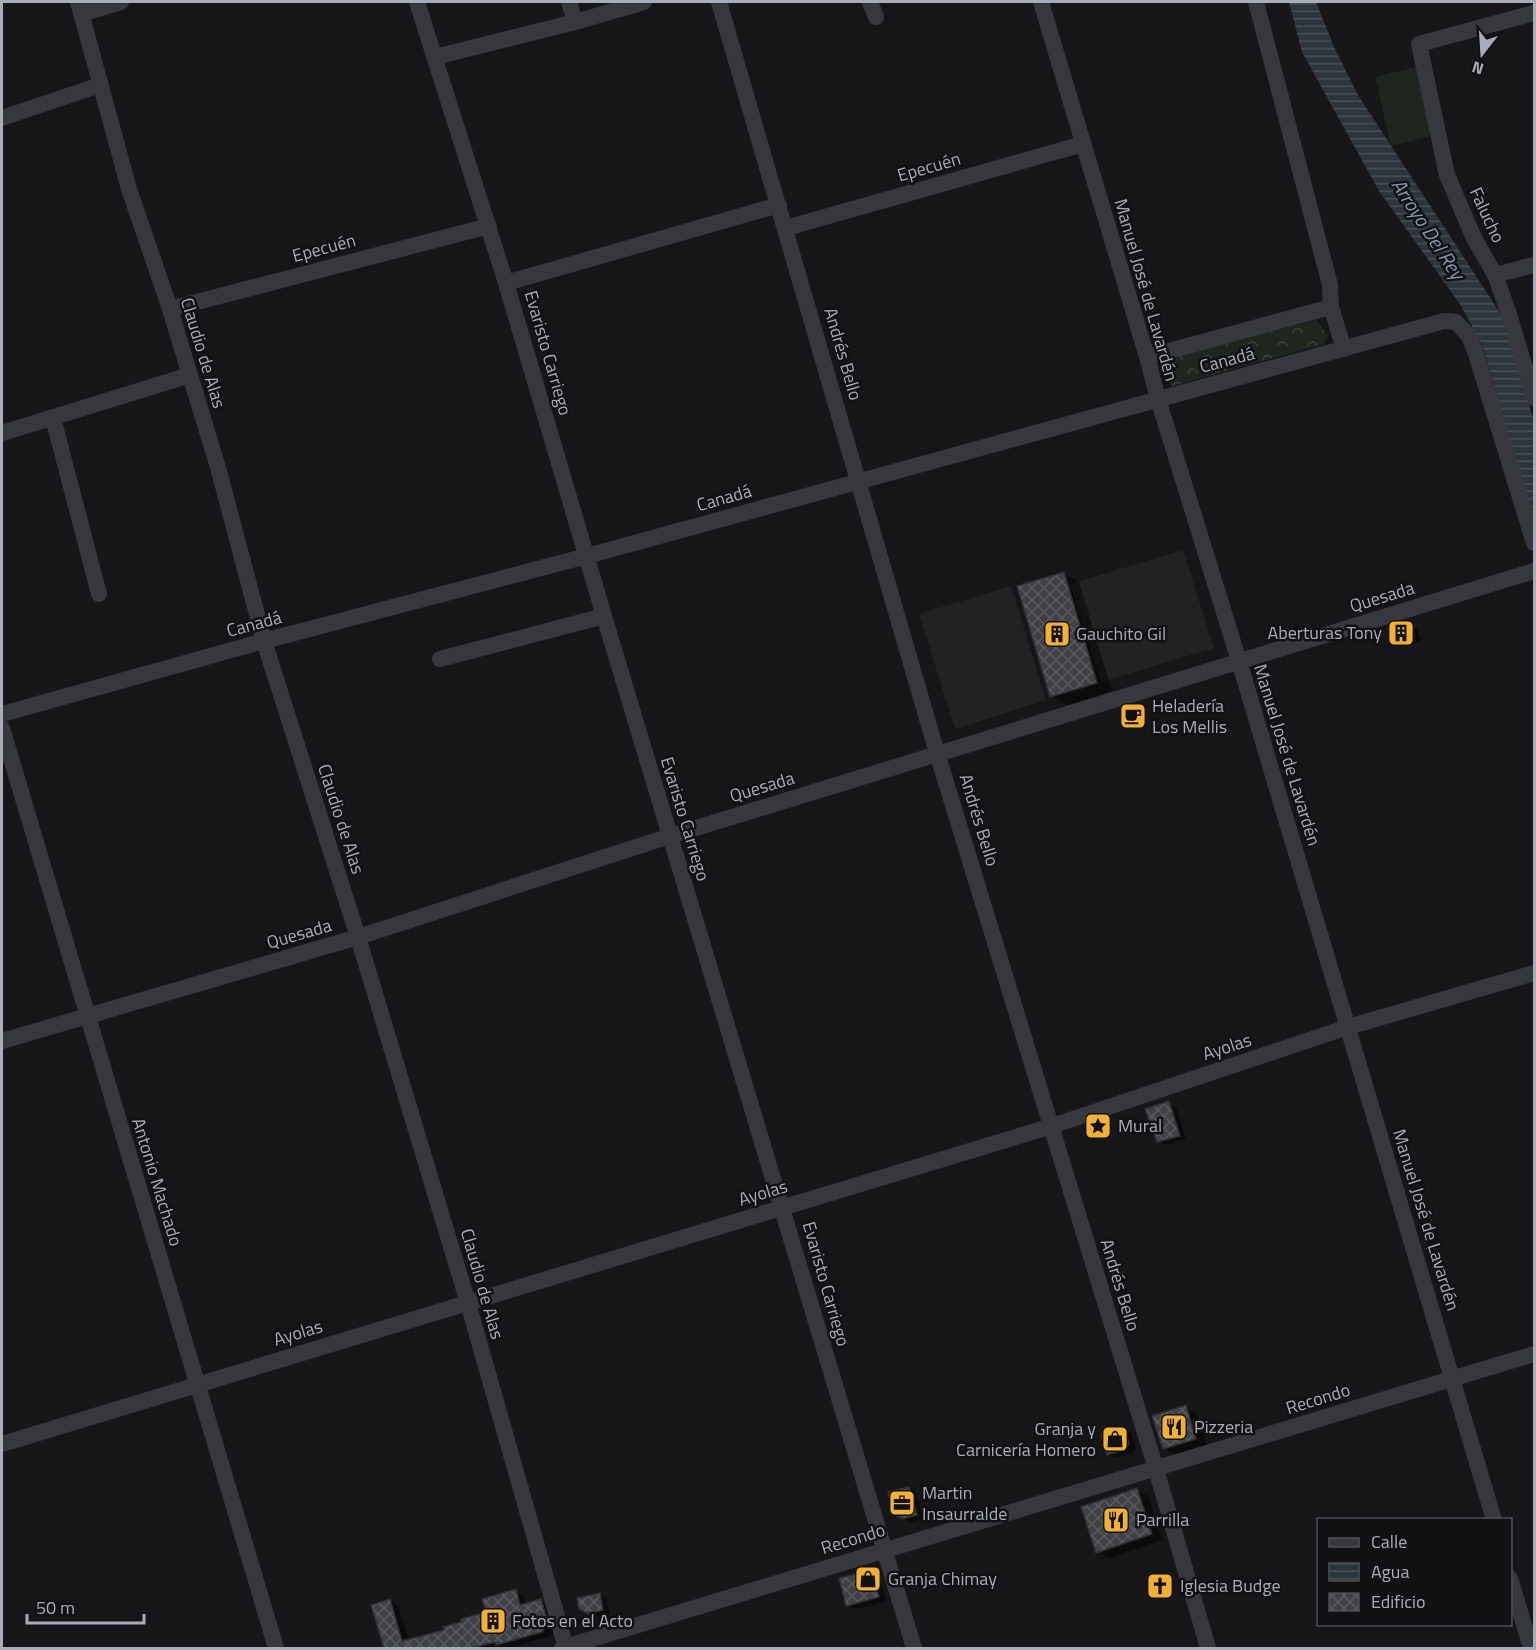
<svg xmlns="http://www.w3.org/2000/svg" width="1536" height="1650" font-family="'Titillium Web',sans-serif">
	<defs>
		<pattern id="park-crowns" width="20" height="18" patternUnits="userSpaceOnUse" patternTransform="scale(1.5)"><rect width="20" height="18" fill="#1e261f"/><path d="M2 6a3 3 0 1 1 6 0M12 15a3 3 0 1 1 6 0" fill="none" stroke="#3c433d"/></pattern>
		<pattern id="water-rules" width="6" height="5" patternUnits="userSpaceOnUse" patternTransform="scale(1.5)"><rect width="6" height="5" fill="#2c353c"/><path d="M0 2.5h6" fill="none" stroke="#485056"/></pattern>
		<pattern id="building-cross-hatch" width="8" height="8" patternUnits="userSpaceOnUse" patternTransform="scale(1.5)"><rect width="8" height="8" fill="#404145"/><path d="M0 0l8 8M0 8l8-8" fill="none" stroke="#595a5e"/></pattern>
	</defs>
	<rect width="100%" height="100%" fill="#161618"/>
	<path fill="#222225" d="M 1183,550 L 1214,648 L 1101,682 L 1070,584 Z
		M 1011,586 L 1046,700 L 955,729 L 919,614 Z"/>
	<path fill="#1e261f" d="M 1416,67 L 1432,136 L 1391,146 L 1375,77 Z"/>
	<path fill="url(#park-crowns)" d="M 1317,320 L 1328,336 L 1323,344 L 1172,386 C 1165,378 1164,372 1166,361 L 1175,355 Z"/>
	<path fill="url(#water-rules)" d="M 1289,2 L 1316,2 L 1334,47 L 1358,95 L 1502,316 L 1534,421 L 1534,521 L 1482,345 L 1460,304 L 1379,191 L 1302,52 Z"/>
	<path fill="#0007" d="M 1064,573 L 1079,582 L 1112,691 L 1067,705 L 1052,696 Z
		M 1409,625 L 1417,629 L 1421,641 L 1401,647 L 1394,643 Z
		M 1169,1103 L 1176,1107 L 1186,1139 L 1165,1145 L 1158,1141 Z
		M 1186,1407 L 1197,1414 L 1207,1445 L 1175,1455 L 1164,1448 Z
		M 1124,1429 L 1131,1433 L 1136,1448 L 1133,1453 L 1115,1458 L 1108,1454 Z
		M 909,1488 L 916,1493 L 923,1519 L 910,1522 L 895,1513 Z
		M 1136,1490 L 1148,1496 L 1163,1540 L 1109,1558 L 1098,1552 Z
		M 865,1573 L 881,1582 L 886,1601 L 855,1609 L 847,1605 Z
		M 515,1591 L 524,1596 L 527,1605 L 541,1601 L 550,1606 L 556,1628 L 551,1636 L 509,1648 L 386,1648 L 373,1606 L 390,1600 L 398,1606 L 409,1640 L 445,1631 L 488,1613 Z
		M 599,1594 L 606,1598 L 610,1614 L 596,1617 L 581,1608 Z"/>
	<path fill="url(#building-cross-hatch)" stroke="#303034" stroke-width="1.5" d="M 1064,572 L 1097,683 L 1050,697 L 1017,586 Z
		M 1410,623 L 1414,637 L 1393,644 L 1388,629 Z
		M 1169,1101 L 1180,1136 L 1157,1142 L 1145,1109 Z
		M 1186,1405 L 1196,1439 L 1163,1449 L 1152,1416 Z
		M 1124,1428 L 1129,1443 L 1126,1449 L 1107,1455 L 1101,1434 Z
		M 909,1487 L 917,1515 L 902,1519 L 894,1514 L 888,1492 Z
		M 1137,1488 L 1152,1534 L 1096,1553 L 1081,1507 Z
		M 865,1572 L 874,1576 L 879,1597 L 846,1606 L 839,1578 Z
		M 516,1589 L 520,1605 L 541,1599 L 548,1623 L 542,1632 L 496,1645 L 495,1642 L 472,1648 L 384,1648 L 371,1605 L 390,1599 L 402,1641 L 444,1630 L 443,1627 L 461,1622 L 461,1619 L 486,1612 L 482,1599 Z
		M 600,1593 L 603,1610 L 588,1614 L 579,1609 L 577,1598 Z"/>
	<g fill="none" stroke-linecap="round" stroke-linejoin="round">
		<path stroke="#37383d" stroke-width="16" d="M 78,2 L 129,189 L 170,309 L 219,471 L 264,641 L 358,937 L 468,1303 L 566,1648
			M 417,2 L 506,283 L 604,616 L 914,1648
			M 569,2 L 575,22
			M 719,2 L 937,753 L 1156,1469 L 1208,1648
			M 870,2 L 876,17
			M 1041,2 L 1147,357 L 1158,399 L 1239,661 L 1494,1520
			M 1256,2 L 1330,285 L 1331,307 L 1344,349
			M 1534,13 L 1419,44 L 1447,175 L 1474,238 L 1495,275 L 1508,311 L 1534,398
			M 81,14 L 121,2
			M 435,57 L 575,22 L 644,2
			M 2,118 L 100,85
			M 786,228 L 1083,144
			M 1495,275 L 1534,265
			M 506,283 L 779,205
			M 170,309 L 489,226
			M 1147,357 L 1331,307
			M 53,418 L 99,594
			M 2,433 L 190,375
			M 440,659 L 604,616
			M 2,714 L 264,641 L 587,556 L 1444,321 L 1456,322 L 1469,336 L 1475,351 L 1534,543
			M 2,728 L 276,1648
			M 2,1041 L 358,937 L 670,836 L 1534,571
			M 2,1444 L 1052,1126 L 1348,1027 L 1534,973
			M 1510,1578 L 1531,1648
			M 562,1648 L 1534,1354"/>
	</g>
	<defs>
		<symbol id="building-square" viewBox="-11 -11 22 22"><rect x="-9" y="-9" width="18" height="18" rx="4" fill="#f2b134" stroke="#111113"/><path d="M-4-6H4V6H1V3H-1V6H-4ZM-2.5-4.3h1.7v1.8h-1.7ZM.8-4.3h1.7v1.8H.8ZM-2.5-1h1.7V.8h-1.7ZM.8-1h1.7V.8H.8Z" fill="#111"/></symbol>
		<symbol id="cafe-square" viewBox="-11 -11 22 22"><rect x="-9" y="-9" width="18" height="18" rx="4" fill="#f2b134" stroke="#111113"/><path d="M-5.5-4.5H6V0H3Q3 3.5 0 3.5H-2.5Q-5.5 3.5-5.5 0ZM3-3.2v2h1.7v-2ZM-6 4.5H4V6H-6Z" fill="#111"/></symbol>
		<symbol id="sight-square" viewBox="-11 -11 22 22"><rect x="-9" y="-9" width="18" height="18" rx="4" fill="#f2b134" stroke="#111113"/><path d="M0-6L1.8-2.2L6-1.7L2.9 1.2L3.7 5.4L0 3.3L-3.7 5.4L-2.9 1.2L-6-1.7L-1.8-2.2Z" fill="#111"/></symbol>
		<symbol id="restaurant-square" viewBox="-11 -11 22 22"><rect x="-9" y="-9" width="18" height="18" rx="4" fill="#f2b134" stroke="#111113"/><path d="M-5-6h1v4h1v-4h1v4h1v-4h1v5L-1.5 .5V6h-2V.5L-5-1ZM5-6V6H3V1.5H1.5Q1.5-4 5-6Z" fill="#111"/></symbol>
		<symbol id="shop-square" viewBox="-11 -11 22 22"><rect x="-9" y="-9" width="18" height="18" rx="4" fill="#f2b134" stroke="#111113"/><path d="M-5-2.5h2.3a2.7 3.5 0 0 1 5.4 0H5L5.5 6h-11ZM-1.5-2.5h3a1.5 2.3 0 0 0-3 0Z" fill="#111"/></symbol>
		<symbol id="office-square" viewBox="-11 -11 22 22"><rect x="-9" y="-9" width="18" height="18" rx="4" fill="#f2b134" stroke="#111113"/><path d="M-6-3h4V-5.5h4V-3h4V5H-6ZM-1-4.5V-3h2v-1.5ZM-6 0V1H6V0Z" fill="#111"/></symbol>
		<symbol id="church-square" viewBox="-11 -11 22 22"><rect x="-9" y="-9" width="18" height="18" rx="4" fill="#f2b134" stroke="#111113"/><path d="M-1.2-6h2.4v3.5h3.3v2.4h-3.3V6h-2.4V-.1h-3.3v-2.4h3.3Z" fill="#111"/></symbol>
	</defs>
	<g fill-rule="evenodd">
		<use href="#building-square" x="1386" y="618" width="30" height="30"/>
		<use href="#building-square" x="1042" y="619" width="30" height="30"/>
		<use href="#cafe-square" x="1118" y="701" width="30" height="30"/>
		<use href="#sight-square" x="1083" y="1111" width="30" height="30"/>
		<use href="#restaurant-square" x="1159" y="1412" width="30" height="30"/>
		<use href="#shop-square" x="1100" y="1424" width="30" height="30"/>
		<use href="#office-square" x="887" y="1488" width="30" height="30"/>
		<use href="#restaurant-square" x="1101" y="1505" width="30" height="30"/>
		<use href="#shop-square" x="853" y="1564" width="30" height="30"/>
		<use href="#church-square" x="1145" y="1571" width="30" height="30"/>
		<use href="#building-square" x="478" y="1606" width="30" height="30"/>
	</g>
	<g text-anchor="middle" stroke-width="5" stroke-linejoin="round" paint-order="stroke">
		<g font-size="18" fill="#a8adb8" stroke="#111113">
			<text transform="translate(929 167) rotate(-16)" y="6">Epecuén</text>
			<text transform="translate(1487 215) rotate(65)" y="6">Falucho</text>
			<text transform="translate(324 248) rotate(-15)" y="6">Epecuén</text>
			<text transform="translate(1146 290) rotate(74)" y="6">Manuel José de Lavardén</text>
			<text transform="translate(203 353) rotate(73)" y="6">Claudio de Alas</text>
			<text transform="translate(548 353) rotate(74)" y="6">Evaristo Carriego</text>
			<text transform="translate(843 354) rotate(74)" y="6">Andrés Bello</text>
			<text transform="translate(1227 360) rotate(-15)" y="6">Canadá</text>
			<text transform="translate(724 498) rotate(-16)" y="6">Canadá</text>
			<text transform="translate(1382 597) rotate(-17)" y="6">Quesada</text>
			<text transform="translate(254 624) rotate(-15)" y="6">Canadá</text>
			<text transform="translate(1287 755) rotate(73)" y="6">Manuel José de Lavardén</text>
			<text transform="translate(762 787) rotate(-17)" y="6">Quesada</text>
			<text transform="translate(341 819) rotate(72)" y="6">Claudio de Alas</text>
			<text transform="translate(685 819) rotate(73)" y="6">Evaristo Carriego</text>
			<text transform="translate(979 820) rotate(73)" y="6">Andrés Bello</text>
			<text transform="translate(299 934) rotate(-16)" y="6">Quesada</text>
			<text transform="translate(1227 1047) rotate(-18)" y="6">Ayolas</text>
			<text transform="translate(157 1182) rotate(73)" y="6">Antonio Machado</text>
			<text transform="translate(763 1193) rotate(-17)" y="6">Ayolas</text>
			<text transform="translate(1426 1220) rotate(73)" y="6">Manuel José de Lavardén</text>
			<text transform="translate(482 1284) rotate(74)" y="6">Claudio de Alas</text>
			<text transform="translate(826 1284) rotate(74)" y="6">Evaristo Carriego</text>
			<text transform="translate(1120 1285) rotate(73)" y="6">Andrés Bello</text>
			<text transform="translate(298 1333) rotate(-17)" y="6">Ayolas</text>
			<text transform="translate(1318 1399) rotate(-17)" y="6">Recondo</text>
			<text transform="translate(853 1539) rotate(-17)" y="6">Recondo</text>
		</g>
		<g font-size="18" fill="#a8adb8" stroke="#111113" text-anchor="start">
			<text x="1382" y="639" text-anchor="end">Aberturas Tony</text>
			<text x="1076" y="640">Gauchito Gil</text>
			<text x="1152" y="712">Heladería<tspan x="1152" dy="21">Los Mellis</tspan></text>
			<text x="1118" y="1132">Mural</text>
			<text x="1194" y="1433">Pizzeria</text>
			<text x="1096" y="1435" text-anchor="end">Granja y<tspan x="1096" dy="21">Carnicería Homero</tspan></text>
			<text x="922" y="1499">Martin<tspan x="922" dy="21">Insaurralde</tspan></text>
			<text x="1136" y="1526">Parrilla</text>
			<text x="888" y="1585">Granja Chimay</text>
			<text x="1180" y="1592">Iglesia Budge</text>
			<text x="512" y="1627">Fotos en el Acto</text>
		</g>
		<g font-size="20" font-style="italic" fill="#7f9bb3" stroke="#111113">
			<text transform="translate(1428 229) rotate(57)" y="7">Arroyo Del Rey</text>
		</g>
	</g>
	<rect width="1536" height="1650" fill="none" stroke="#a8adb8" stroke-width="6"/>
	<rect x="1317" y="1518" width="195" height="108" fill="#111113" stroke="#4d4f55" stroke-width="1.5"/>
	<rect x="1329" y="1538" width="30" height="9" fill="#37383d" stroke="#4d4f55" stroke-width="1.5"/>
	<text x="1371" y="1548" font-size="18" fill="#a8adb8">Calle</text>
	<rect x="1329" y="1563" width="30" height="18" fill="url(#water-rules)" stroke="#4d4f55" stroke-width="1.5"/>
	<text x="1371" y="1578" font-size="18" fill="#a8adb8">Agua</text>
	<rect x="1329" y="1593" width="30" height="18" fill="url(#building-cross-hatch)" stroke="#4d4f55" stroke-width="1.5"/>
	<text x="1371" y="1608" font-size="18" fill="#a8adb8">Edificio</text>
	<g transform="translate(1482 54) rotate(197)" stroke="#111113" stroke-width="4.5" paint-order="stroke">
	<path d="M0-4.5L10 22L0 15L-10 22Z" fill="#a8adb8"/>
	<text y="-9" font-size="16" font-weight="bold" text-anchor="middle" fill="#a8adb8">N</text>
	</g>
	<path d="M27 1614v9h117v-9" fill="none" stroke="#a8adb8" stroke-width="3"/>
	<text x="36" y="1614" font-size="18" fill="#a8adb8" stroke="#111113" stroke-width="4.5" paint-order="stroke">50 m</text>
</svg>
